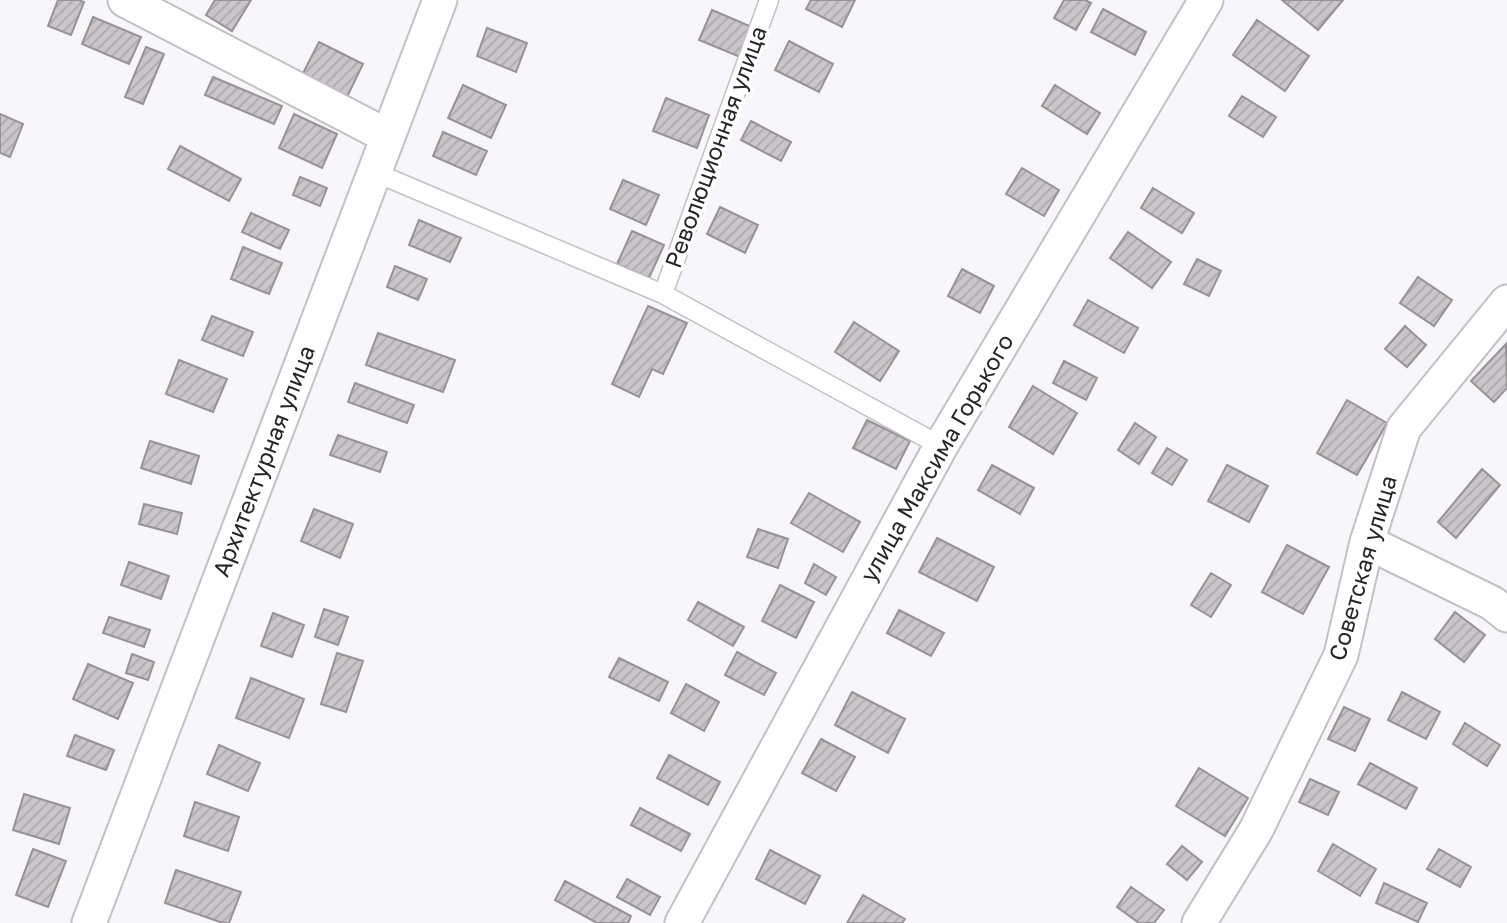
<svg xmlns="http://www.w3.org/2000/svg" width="1507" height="923" font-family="'Golos Text',sans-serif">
	<defs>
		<pattern id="building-hatch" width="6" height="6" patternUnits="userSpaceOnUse" patternTransform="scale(1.75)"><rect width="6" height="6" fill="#c9c5c8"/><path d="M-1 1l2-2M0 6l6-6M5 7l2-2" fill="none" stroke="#aca9ac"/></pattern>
	</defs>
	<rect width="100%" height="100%" fill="#f6f6fb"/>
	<path fill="url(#building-hatch)" stroke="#969295" stroke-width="2" d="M 58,0 L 79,0 L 84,2 L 71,35 L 48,26 Z
		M 215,0 L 251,0 L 232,31 L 206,15 Z
		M 811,0 L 855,0 L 842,27 L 806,9 Z
		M 1064,0 L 1085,0 L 1091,3 L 1076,30 L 1054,18 Z
		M 1282,0 L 1343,0 L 1318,30 Z
		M 1103,9 L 1146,32 L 1135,55 L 1091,32 Z
		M 712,10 L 752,27 L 740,57 L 699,40 Z
		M 93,17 L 141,37 L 129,64 L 82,44 Z
		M 1257,20 L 1309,56 L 1285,91 L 1233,55 Z
		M 487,28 L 527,43 L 516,72 L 477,56 Z
		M 789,41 L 833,64 L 819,92 L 775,70 Z
		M 319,42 L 363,64 L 347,97 L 302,75 Z
		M 146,47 L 164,54 L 143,104 L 125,97 Z
		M 213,77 L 282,106 L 274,124 L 205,95 Z
		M 463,85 L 506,105 L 491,138 L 448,118 Z
		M 1055,85 L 1100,113 L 1087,134 L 1042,106 Z
		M 1242,96 L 1276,117 L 1263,137 L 1229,116 Z
		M 666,98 L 709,115 L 697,148 L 653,131 Z
		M 0,114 L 23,124 L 10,157 L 0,153 Z
		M 294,114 L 337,134 L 322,168 L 279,148 Z
		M 751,121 L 791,142 L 781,161 L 741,140 Z
		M 443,132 L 487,151 L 476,175 L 433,156 Z
		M 180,146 L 241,179 L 229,201 L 168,169 Z
		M 1022,168 L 1059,190 L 1044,216 L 1006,194 Z
		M 300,177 L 327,188 L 320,206 L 293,195 Z
		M 623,180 L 659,195 L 646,225 L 610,209 Z
		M 1153,188 L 1194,213 L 1182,233 L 1141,208 Z
		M 720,207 L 758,225 L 745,253 L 707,234 Z
		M 251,213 L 289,230 L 280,249 L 242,232 Z
		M 419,220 L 461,238 L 450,262 L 409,245 Z
		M 632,231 L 664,245 L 649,278 L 617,264 Z
		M 1128,232 L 1171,262 L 1152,288 L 1110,258 Z
		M 243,247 L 282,263 L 269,294 L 231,279 Z
		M 1197,259 L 1221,271 L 1209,296 L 1184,284 Z
		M 395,266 L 427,279 L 418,300 L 387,287 Z
		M 962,269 L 994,286 L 980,313 L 948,296 Z
		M 1418,277 L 1452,300 L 1434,326 L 1400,303 Z
		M 1088,300 L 1138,328 L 1124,353 L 1074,325 Z
		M 648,306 L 687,323 L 663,374 L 652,369 L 639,397 L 612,384 Z
		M 212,316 L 253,332 L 243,356 L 202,340 Z
		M 854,322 L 899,351 L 880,381 L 835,352 Z
		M 1405,326 L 1426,345 L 1407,367 L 1385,349 Z
		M 378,333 L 455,360 L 443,392 L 366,365 Z
		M 1506,344 L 1507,388 L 1494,402 L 1471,381 Z
		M 179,360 L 227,379 L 213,412 L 166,394 Z
		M 1064,361 L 1097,378 L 1086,400 L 1053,383 Z
		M 355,383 L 414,405 L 407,423 L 348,402 Z
		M 1033,386 L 1077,413 L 1053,454 L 1009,427 Z
		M 1347,400 L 1387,423 L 1357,475 L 1317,453 Z
		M 867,420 L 910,441 L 896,469 L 853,448 Z
		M 1135,423 L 1156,437 L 1139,464 L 1118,450 Z
		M 338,435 L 387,452 L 380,472 L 330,455 Z
		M 150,441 L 199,456 L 191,484 L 141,468 Z
		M 1167,448 L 1187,460 L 1172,485 L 1152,473 Z
		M 992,465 L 1034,488 L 1020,514 L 978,490 Z
		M 1227,465 L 1268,486 L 1249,522 L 1208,501 Z
		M 1482,469 L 1500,485 L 1456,538 L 1438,522 Z
		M 809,493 L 860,522 L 843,552 L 791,523 Z
		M 144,504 L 182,513 L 177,534 L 139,524 Z
		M 314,509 L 353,524 L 340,558 L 301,541 Z
		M 758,529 L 788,539 L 778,568 L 747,557 Z
		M 937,538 L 994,567 L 977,601 L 919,572 Z
		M 1287,545 L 1329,567 L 1303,614 L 1262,592 Z
		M 129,562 L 169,576 L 161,599 L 121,585 Z
		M 814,564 L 836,577 L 826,595 L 805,583 Z
		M 1211,573 L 1231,585 L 1211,617 L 1191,605 Z
		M 780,585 L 814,602 L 796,638 L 762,621 Z
		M 698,602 L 744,627 L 733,646 L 688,620 Z
		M 324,609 L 348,617 L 338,645 L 315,637 Z
		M 899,610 L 944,633 L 931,656 L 887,633 Z
		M 1455,612 L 1485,635 L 1464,662 L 1435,639 Z
		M 273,613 L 304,625 L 292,657 L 261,646 Z
		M 109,617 L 150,630 L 144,647 L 103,633 Z
		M 737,652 L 776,673 L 764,695 L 725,675 Z
		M 337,653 L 363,661 L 346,712 L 321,704 Z
		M 132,654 L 154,662 L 148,680 L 126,673 Z
		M 619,658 L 668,682 L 659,701 L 609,677 Z
		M 88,664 L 133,683 L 118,719 L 73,699 Z
		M 251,678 L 304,699 L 289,738 L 236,718 Z
		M 686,684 L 719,702 L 704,731 L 671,713 Z
		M 852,692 L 905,719 L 888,753 L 835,725 Z
		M 1402,692 L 1440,712 L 1426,739 L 1388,720 Z
		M 1344,707 L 1370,719 L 1355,751 L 1328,739 Z
		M 1465,723 L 1500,745 L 1487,766 L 1453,744 Z
		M 75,735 L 114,750 L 106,770 L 67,756 Z
		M 821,739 L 855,757 L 836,791 L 802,773 Z
		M 219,745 L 260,763 L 248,791 L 207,774 Z
		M 669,755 L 720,782 L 708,805 L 657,778 Z
		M 1370,763 L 1417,788 L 1406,809 L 1358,784 Z
		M 1199,768 L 1248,798 L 1225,836 L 1176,806 Z
		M 1310,779 L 1339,792 L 1328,815 L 1299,802 Z
		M 24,794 L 70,808 L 59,844 L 13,830 Z
		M 195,802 L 239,817 L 228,851 L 184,836 Z
		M 640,808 L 690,834 L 681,851 L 631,825 Z
		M 1333,844 L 1376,869 L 1360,896 L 1318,871 Z
		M 1182,846 L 1202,862 L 1187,880 L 1167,864 Z
		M 33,849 L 66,861 L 48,907 L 16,895 Z
		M 1439,849 L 1471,867 L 1460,887 L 1427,869 Z
		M 770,850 L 820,876 L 805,904 L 756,879 Z
		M 176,870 L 241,892 L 229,923 L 223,923 L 165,903 Z
		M 627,879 L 660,897 L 650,915 L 617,897 Z
		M 565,881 L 631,916 L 628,923 L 597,923 L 555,900 Z
		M 1384,883 L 1427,903 L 1418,922 L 1376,903 Z
		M 1131,887 L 1164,910 L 1154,923 L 1139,923 L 1117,907 Z
		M 863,895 L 905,919 L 902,923 L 847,923 Z"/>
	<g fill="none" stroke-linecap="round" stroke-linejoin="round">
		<defs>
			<path id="service" d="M 374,172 L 663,294 L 941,446
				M 663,294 L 769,0"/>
			<path id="minor" d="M 125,0 L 387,136
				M 1367,542 L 1492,603 L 1507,615
				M 89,923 L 440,0
				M 682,923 L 942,444 L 1206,0
				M 1199,923 L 1256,830 L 1341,655 L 1367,542 L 1404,428 L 1507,302"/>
		</defs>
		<use href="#service" stroke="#c1c1c6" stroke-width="21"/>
		<use href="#minor" stroke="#c1c1c6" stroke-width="37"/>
		<use href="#service" stroke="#fff" stroke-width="18"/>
		<use href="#minor" stroke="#fff" stroke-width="33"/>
	</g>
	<g text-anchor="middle" stroke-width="7" stroke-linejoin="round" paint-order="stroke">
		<g font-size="23" fill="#252527" stroke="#fff">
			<text transform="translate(716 147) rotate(-70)" y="8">Революционная улица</text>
			<text transform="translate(937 458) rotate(-60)" y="8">улица Максима Горького</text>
			<text transform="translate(264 461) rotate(-69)" y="8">Архитектурная улица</text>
			<text transform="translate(1363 568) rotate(-74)" y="8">Советская улица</text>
		</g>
	</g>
</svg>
